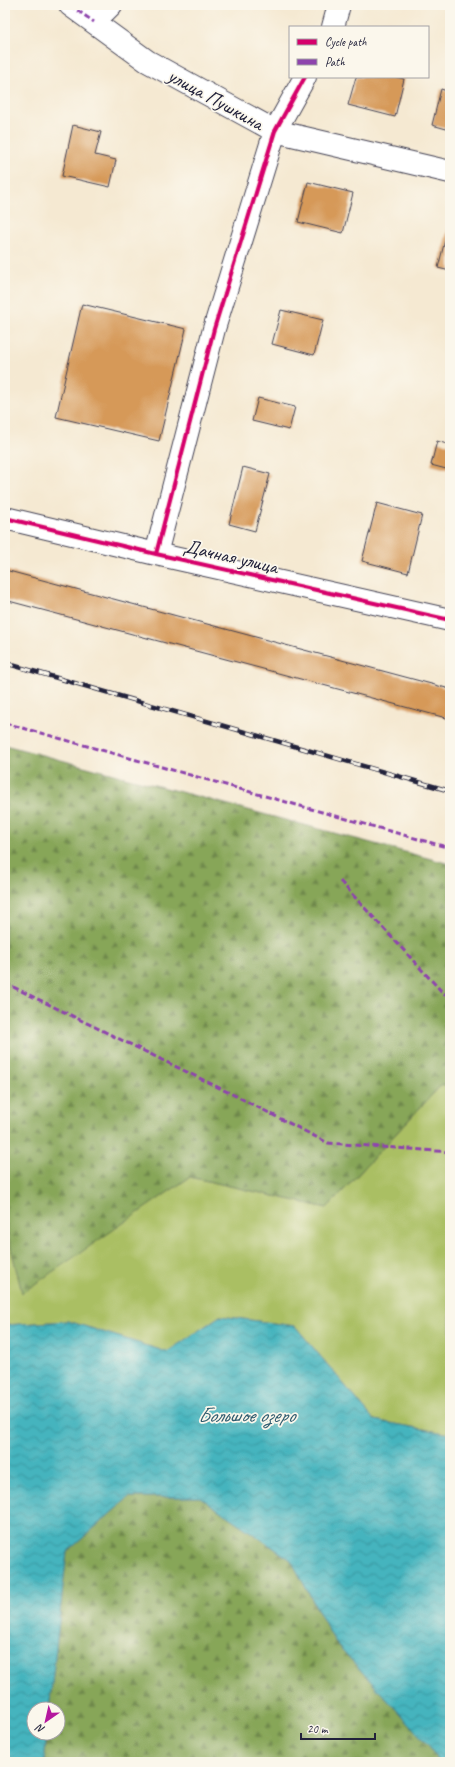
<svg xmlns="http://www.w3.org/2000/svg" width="455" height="1767" font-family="Caveat,sans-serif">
	<defs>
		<pattern id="forest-firs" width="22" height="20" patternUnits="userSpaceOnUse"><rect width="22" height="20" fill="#87a659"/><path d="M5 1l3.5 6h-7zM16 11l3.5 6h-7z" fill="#6e874b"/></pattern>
		<pattern id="water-waves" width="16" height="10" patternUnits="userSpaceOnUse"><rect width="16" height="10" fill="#44b4be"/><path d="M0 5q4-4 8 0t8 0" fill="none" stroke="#38929c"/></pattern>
	</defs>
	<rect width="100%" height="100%" fill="#fbf7ec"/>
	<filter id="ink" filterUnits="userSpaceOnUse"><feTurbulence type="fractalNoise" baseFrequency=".025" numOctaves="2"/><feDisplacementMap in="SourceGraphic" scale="8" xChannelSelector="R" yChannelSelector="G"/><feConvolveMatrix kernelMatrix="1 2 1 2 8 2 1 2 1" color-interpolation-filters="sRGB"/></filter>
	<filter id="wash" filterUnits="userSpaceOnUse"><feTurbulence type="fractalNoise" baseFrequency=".012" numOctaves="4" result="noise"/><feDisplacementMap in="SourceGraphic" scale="16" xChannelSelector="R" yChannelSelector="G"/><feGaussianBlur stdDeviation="0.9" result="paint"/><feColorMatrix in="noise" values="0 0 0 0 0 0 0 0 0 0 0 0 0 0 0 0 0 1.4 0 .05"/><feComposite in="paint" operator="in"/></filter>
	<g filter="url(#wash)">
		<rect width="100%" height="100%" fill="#f5e9d2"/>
		<path fill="#aabf63" stroke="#66704f" d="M 442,1084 L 450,1089 L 450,1434 L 374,1420 L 295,1326 L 220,1316 L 167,1352 L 68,1321 L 5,1325 L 5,1223 L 22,1292 L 190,1177 L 327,1208 Z"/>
		<path fill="url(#forest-firs)" stroke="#54644a" d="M 5,745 L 450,864 L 450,1089 L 442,1084 L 327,1208 L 190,1177 L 22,1293 L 5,1223 Z
			M 129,1497 L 200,1497 L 291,1560 L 335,1642 L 430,1747 L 438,1762 L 44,1762 L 47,1733 L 58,1733 L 58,1709 L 49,1709 L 67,1552 Z"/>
		<path fill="url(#water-waves)" stroke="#336b7c" d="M 220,1316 L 295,1326 L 374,1420 L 450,1434 L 450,1762 L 438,1762 L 430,1747 L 335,1642 L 291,1560 L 200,1497 L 129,1497 L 67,1552 L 49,1709 L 34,1709 L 34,1733 L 47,1733 L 44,1762 L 5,1762 L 5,1325 L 68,1321 L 167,1352 Z"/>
		<g id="blocks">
			<path fill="#d69959" d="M 356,77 L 396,77 L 404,79 L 395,117 L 348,105 Z
				M 441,89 L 450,92 L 450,130 L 432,125 Z
				M 73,125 L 101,132 L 95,155 L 116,160 L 110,187 L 62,176 Z
				M 308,182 L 353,193 L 343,233 L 298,222 Z
				M 449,224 L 450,225 L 450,271 L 438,268 Z
				M 82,304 L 186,329 L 159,441 L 56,417 Z
				M 281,310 L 323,320 L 314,355 L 272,344 Z
				M 258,398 L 295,407 L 289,430 L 252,421 Z
				M 437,441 L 450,445 L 450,470 L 431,465 Z
				M 243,467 L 270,474 L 255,531 L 229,524 Z
				M 377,503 L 422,515 L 408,573 L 362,561 Z
				M 5,570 L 450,689 L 450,719 L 5,600 Z"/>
		</g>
	</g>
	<g filter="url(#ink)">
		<use href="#blocks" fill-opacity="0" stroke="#424052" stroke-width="1"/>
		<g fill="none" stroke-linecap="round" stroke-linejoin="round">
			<defs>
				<path id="minor" d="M 70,5 L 147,61 L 275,131 L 450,172
					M 94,22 L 111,5
					M 333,27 L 339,5
					M 5,518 L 156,554 L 450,620
					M 156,554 L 214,329 L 275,131 L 305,77"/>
			</defs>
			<use href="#minor" stroke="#424052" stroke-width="24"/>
			<use href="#minor" stroke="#fff" stroke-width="22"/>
			<defs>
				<path id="rail" d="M 5,663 L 450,791"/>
			</defs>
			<use href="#rail" stroke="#22223b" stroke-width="4.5"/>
			<use href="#rail" stroke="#fbf7ec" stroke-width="3" stroke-dasharray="9" stroke-linecap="butt"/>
			<path stroke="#8e44ad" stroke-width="3" stroke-dasharray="6 3" stroke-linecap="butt" d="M 70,5 L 94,22
				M 5,723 L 450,848
				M 340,881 L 444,994 L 450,993
				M 5,983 L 238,1097 L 328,1143 L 450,1152"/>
			<defs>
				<path id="cycleway" d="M 5,518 L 156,554 L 450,620
					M 156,554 L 214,329 L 275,131 L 305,77"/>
			</defs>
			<use href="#cycleway" stroke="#fbf7ec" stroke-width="6"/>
			<use href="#cycleway" stroke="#d6006c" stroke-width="4"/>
		</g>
	</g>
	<g text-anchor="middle" stroke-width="3.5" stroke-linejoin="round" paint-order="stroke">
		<g font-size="20" fill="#22223b" stroke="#fbf7ec">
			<text transform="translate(216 99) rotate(29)" y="7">улица Пушкина</text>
			<text transform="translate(231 556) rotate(13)" y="7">Дачная улица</text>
		</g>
		<g font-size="21" font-style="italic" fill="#305c6f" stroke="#fbf7ec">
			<text x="246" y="1422">Большое озеро</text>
		</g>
	</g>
	<rect width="455" height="1767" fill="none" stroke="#fbf7ec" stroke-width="20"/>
	<rect x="289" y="26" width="140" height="52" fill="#fbf7ec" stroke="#a4a2a5"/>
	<rect x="297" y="39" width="20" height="6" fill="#d6006c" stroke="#a4a2a5"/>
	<text x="325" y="46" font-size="12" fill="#22223b">Cycle path</text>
	<rect x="297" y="59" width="20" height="6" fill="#8e44ad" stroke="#a4a2a5"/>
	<text x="325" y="66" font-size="12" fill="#22223b">Path</text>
	<g transform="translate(46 1721) rotate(214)"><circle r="19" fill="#fbf7ec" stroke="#a4a2a5"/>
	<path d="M0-3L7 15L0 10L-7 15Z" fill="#b5179e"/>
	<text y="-6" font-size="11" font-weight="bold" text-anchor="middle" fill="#22223b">N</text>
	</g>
	<path d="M301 1733v6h74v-6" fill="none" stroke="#22223b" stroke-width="2"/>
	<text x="307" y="1733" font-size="12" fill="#22223b" stroke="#fbf7ec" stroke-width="3" paint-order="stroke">20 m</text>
</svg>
